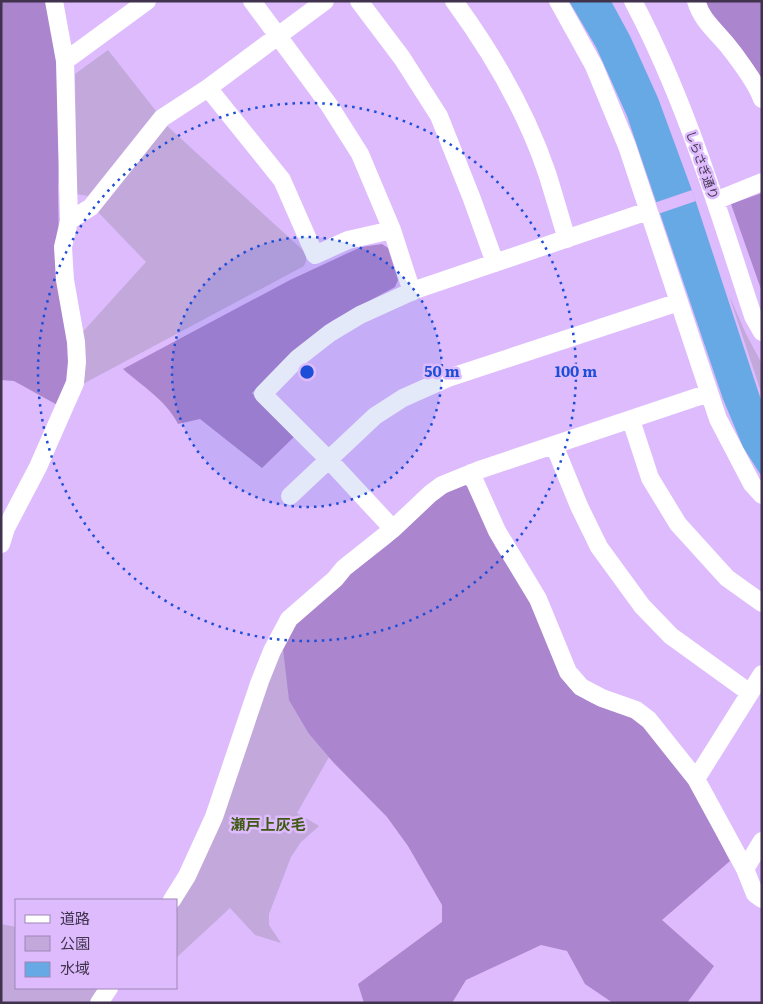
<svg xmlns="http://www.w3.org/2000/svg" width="763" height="1004" font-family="Literata,'Noto Sans JP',serif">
	<rect width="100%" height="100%" fill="#ddbbfd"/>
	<path fill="#c2a8db" d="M 108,50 L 156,111 L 88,196 L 76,194 L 74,192 L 76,153 L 75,74 Z
		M 166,125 L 306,253 L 306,261 L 304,266 L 81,385 L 79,336 L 146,262 L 97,211 Z
		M 729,295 L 746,334 L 762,364 L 762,395 Z
		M 282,640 L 309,734 L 329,757 L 297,813 L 319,826 L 301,842 L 291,857 L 269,914 L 269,925 L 281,943 L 255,935 L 230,908 L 176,958 L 176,900 Z
		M 1,924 L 16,927 L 16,988 L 103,988 L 95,1003 L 1,1002 Z"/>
	<path fill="#ab85cd" d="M 1,1 L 50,1 L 57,47 L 60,139 L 58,187 L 59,249 L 72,354 L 61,407 L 14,381 L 1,380 Z
		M 706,1 L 762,1 L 762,81 L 742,49 L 709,10 Z
		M 762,193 L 762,292 L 731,204 Z
		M 382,244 L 388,248 L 398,280 L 395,287 L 332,321 L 301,347 L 252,393 L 294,437 L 262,468 L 200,419 L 178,424 C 166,400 142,386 123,369 L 290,280 L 361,247 Z
		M 465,485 L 468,487 L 495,546 L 533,607 L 561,674 L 568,686 L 578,695 L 590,702 L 627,715 L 644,724 L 685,776 L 697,796 L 730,861 L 662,920 L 714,966 L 687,1003 L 613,1003 L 585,984 L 567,951 L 541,945 L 466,980 L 452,1003 L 364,1003 L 358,984 L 442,922 L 442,905 L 408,846 L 387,817 L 333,762 L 309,734 L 289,700 L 282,640 L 284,634 L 349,575 L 389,544 L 439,496 Z"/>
	<path fill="#67a9e5" d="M 569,1 L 611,1 L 630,36 L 658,98 L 694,196 L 762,403 L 762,477 L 743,447 L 723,399 L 627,116 L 596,47 Z"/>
	<path fill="#ddbbfd" d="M 692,190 L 696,201 L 658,214 L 654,203 Z"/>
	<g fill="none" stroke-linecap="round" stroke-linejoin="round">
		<path stroke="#fff" stroke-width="18" d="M 252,1 L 329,105 L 360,154 L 392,230 L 412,292
			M 359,1 L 402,58 L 439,116 L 472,199 L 495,263
			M 454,1 C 492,53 526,111 547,173 C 554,195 560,217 567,239
			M 558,1 L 594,66 L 627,146 L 718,419 L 752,484 L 762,495
			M 633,1 C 686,101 718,210 753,316 L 762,332
			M 696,1 C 702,21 716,31 728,46 C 739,60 756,82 762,99
			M 65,61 L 147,1
			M 208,88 L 282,180 L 315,255 L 348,240 L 392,230
			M 715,201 L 762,182
			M 69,221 L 91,207 L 162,118 L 208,88 L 325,1
			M 631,420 L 650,478 L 678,524 L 727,578 L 762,603
			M 554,445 L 579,506 L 599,547 L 642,606 L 671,636 L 750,693
			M 471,473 L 497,531 L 538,599 L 568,672 L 581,687 L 602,698 L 636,710 L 649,720 L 696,779 L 745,869 L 755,894 L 762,899
			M 290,496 L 375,416 L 403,398 L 448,378 L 679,302
			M 393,529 L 329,460 L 263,394 L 298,358 L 330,333 L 360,315 L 415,290 L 648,211
			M 1,544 L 6,528 L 38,467 L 75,383 L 77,362 L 76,342 L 65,280 L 63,247 L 69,221 L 65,61 L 54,1
			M 696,779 L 762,674
			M 745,869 L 762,841
			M 172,900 L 187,876 L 214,817 L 260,681 L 272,651 L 289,619 L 335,579 L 344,568 L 393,529 L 430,494 L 442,485 L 479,470 L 709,393
			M 99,1003 L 109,988"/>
	</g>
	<circle cx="307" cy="372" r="135" fill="#1d4ed8" fill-opacity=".12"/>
	<g fill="none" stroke="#1d4ed8" stroke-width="2.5" stroke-dasharray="2.5 5">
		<circle cx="307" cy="372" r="135"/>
		<circle cx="307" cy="372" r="269"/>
	</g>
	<g text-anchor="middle" stroke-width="5" stroke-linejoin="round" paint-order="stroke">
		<g font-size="12" fill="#41334e" stroke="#ddbbfd">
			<text transform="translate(702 165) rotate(70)" y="4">しらさぎ通り</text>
		</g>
		<g font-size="15" font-weight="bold" fill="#405912" stroke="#ddbbfd">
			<text x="268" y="830">瀬戸上灰毛</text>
		</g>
	</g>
	<circle cx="307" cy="372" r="8" fill="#1d4ed8" stroke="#ddbbfd" stroke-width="2.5"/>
	<g font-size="15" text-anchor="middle" font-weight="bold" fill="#1d4ed8" stroke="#ddbbfd" stroke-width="5" stroke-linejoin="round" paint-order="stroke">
		<text x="442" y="377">50 m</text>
		<text x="576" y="377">100 m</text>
	</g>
	<rect width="763" height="1004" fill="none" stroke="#41334e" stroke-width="5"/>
	<rect x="15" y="899" width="162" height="90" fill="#ddbbfd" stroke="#9f85b7"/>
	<rect x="25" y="915" width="25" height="8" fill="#ffffff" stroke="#9f85b7"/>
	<text x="60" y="924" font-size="15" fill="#41334e">道路</text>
	<rect x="25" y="936" width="25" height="15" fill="#c2a8db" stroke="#9f85b7"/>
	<text x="60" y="949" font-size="15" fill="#41334e">公園</text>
	<rect x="25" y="962" width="25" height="15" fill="#67a9e5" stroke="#9f85b7"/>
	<text x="60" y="974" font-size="15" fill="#41334e">水域</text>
</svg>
